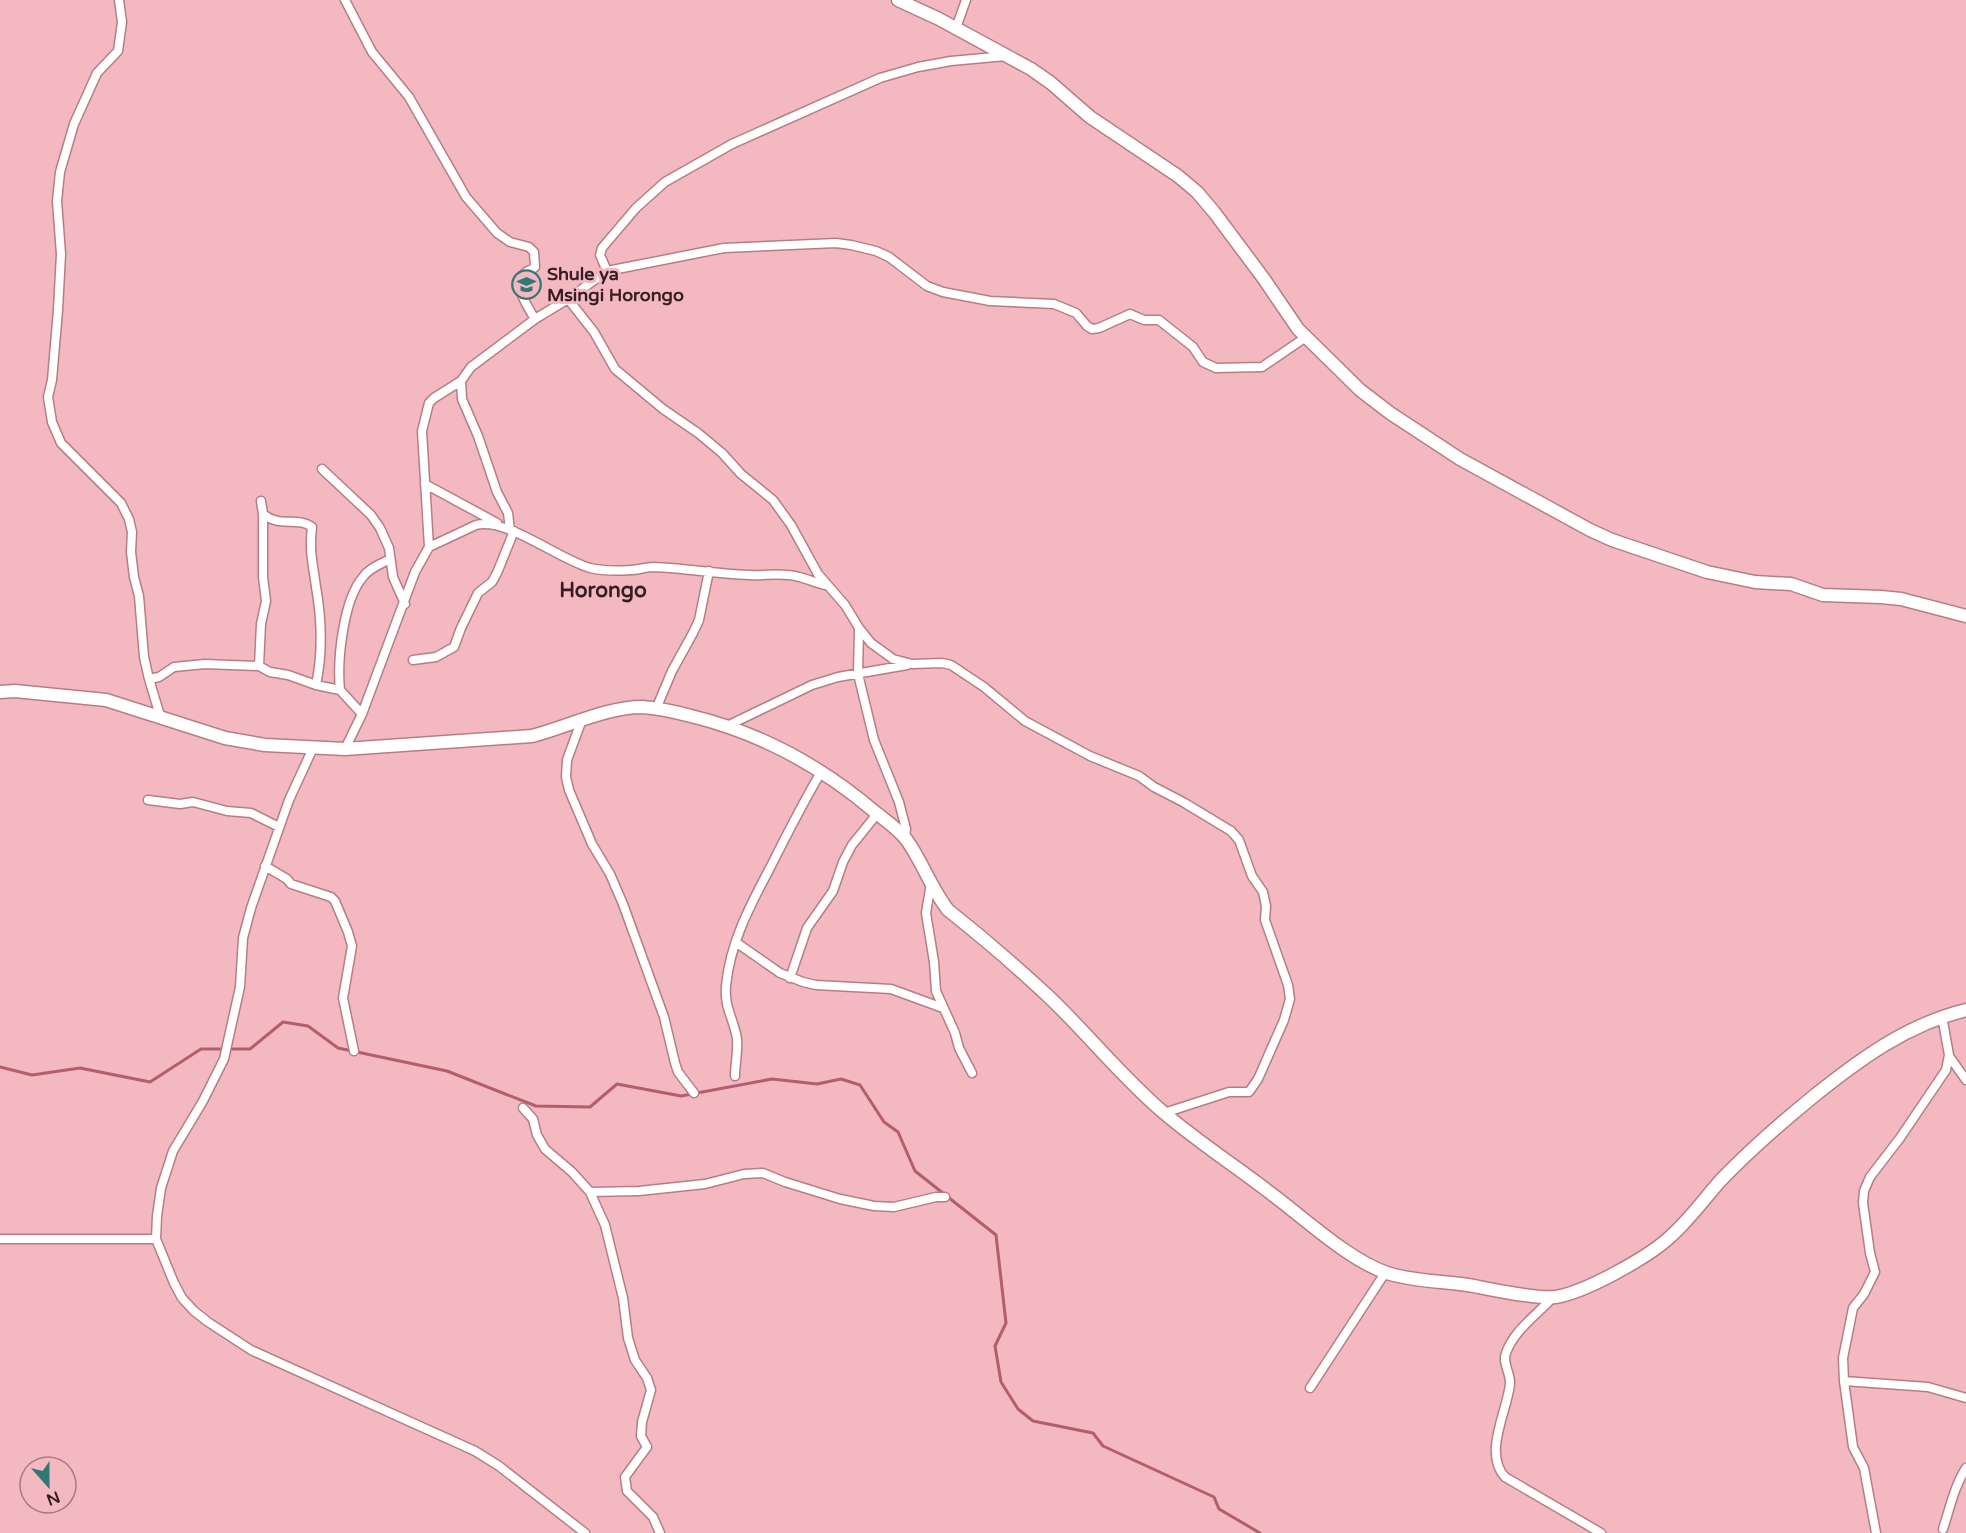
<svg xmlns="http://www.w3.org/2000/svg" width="1966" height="1533" font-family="'Varela Round',sans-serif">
	<rect width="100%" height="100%" fill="#f4b8c1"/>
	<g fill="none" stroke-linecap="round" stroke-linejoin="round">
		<path stroke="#b25e6d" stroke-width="3" d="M 0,1067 L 32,1075 L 80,1068 L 150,1082 L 201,1049 L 250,1049 L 283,1022 L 308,1026 L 338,1048 L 447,1071 L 536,1106 L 590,1107 L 617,1084 L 681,1096 L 772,1079 L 817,1084 L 841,1079 L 860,1085 L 884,1122 L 898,1132 L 915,1171 L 996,1235 L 1006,1323 L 995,1346 L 1001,1382 L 1018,1409 L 1033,1421 L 1093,1433 L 1103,1446 L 1214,1497 L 1219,1509 L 1260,1533"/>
		<defs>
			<path id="street" d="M 119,0 L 122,22 L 118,51 L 97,73 L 74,124 L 60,172 L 57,201 L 61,254 L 58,310 L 52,380 L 48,397 L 52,422 L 61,443 L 121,503 L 129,519 L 132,532 L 131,552 L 134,577 L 139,596 L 144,657 L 149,679 L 161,719
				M 345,0 L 372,52 L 409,97 L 466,197 L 497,233 L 510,242 L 529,247 L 534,252 L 535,267 C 532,270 526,271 523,275 C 513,286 529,309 535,319
				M 956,28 L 966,0
				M 607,271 L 600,255 L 602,248 L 636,208 L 665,182 L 732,144 L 880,78 L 918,67 L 951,61 L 1006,56
				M 568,299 L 594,332 L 615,369 L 663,409 L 698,433 L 722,453 L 741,474 L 773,500 L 791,525 L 818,574 L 845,605 L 859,628 L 858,674 L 874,740 L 899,802 L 906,829 L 905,838
				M 461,381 L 462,399 L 478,436 L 497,492 L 508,513 L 510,530
				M 322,469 L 371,515 L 380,528 L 389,548 L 393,577 L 405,604
				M 425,484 L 497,523
				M 261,501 L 263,514 C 280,528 297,516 312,527 C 309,551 313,564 316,587 C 322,621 323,652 316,685
				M 429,547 L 476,525 C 506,517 558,559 590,568 C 603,571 617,571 631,570 C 638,570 646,567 653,567 C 685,568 717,574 749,575 C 765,576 783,572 799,577 C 808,579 816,583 825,585
				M 859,628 L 871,643 L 893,659 L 912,664 L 942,663 L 951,665 L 984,687 L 1025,721 L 1090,756 L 1139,776 L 1154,787 L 1183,802 L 1231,831 L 1239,840 L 1252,876 L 1263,892 L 1266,906 L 1265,920 L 1288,985 L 1290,999 L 1284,1020 L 1258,1079 L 1249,1092 L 1229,1092 L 1164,1113
				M 413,660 L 436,657 L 454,647 L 461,628 L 478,593 L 492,582 L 497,573 L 514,531
				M 259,666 L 261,624 L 266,601 L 263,577 L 263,514
				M 149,679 L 159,677 L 174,667 L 205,664 L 259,666 L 270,672 L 288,675 L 316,685 L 340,690 L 362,714
				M 340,690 C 337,661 343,600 363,577 C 369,568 381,564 390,559
				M 656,709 L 672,671 L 693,633 L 699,620 L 709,571
				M 581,722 L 567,760 L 566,777 L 569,790 L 592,844 L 610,874 L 623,904 L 664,1017 L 675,1063 L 678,1072 L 694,1093
				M 727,726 L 812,685 L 838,677 L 907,665
				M 313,748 L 289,800 L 251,908 L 243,938 L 240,987 L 224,1059 L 203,1101 L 173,1151 L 161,1188 L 157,1216 L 156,1239 L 174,1283 L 182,1298 L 194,1311 L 208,1322 L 251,1350 L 475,1451 L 499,1466 L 585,1533
				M 345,749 L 362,714 L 415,572 L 429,547 L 422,431 L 429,403 L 434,398 L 461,381 L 471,367 L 535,319 L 568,299 L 607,271 L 724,248 L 836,243 L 851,245 L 876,251 L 889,257 L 927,286 L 943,292 L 990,301 L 1054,304 L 1076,313 L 1087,326 L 1092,329 L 1099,328 L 1130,314 L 1144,320 L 1159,320 L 1193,347 L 1203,362 L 1216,368 L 1262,367 L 1306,337
				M 148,800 L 180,804 L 193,802 L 227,811 L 251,813 L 279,827
				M 265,866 L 287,879 L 291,884 L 331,897 L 335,901 L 348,932 L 352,946 L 343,998 L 354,1051
				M 931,883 L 926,913 L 934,962 L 936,991 L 955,1033 L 959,1048 L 972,1073
				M 737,943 L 780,973 L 803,982 L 816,985 L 891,989 L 943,1008
				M 790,978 L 807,928 L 833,891 L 843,862 L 852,845 L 877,814
				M 1949,1056 L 1966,1080
				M 735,1076 C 735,1064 738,1052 737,1039 C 734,1019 724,1008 726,986 C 730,942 751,904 771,866 C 787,834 803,803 821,772
				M 523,1108 L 533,1119 L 537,1135 L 545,1149 L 572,1172 L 590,1192 L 605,1225 L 623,1298 L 628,1338 L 635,1360 L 647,1378 L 651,1390 L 642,1422 L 641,1436 L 647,1447 L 625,1477 L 627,1491 L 653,1517 L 660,1533
				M 590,1192 L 639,1191 L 705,1184 L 744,1174 L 763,1173 L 785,1182 L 840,1199 L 874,1206 L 894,1207 L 936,1197 L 945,1197
				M 0,1239 L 156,1239
				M 1553,1297 C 1537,1315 1514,1330 1506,1353 C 1502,1363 1511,1374 1510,1384 C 1507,1412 1483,1453 1505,1477 L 1601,1533
				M 1844,1381 L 1928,1387 L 1966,1398
				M 1310,1388 L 1385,1273
				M 1943,1529 C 1950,1508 1954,1487 1966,1468
				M 1876,1533 L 1864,1468 L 1853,1447 L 1844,1381 L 1843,1358 L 1853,1308 L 1864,1294 L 1875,1272 L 1870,1253 L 1863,1203 L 1864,1191 L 1870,1177 L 1900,1138 L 1946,1070 L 1949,1055 L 1942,1016"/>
			<path id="secondary" d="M 898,0 L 939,19 L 1031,69 L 1051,83 L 1090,117 L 1178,176 L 1197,192 L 1214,212 L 1264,279 L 1298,329 L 1360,390 L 1390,413 L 1460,459 L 1590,530 L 1612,540 L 1707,572 L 1755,582 L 1791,584 L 1823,595 L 1881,597 L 1901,599 L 1966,616
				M 0,692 L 15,691 L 106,700 L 225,738 L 265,745 L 345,749 L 532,736 C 567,727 606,707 642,707 C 658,708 676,712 691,716 C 761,733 821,766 875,812 C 885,820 898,829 906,839 C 922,861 931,888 948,910 C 982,937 1016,966 1048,996 C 1087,1033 1121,1076 1163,1112 C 1198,1142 1237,1167 1273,1195 C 1305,1219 1349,1260 1387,1273 C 1415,1282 1445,1281 1474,1286 C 1494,1290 1536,1299 1555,1297 C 1584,1293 1649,1257 1671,1236 C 1690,1219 1704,1199 1721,1180 C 1750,1150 1782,1122 1814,1096 C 1860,1059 1908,1024 1966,1010"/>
		</defs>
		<use href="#street" stroke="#b57e86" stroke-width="11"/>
		<use href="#secondary" stroke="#b57e86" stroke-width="15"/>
		<use href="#street" stroke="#fff" stroke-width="8"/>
		<use href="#secondary" stroke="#fff" stroke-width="12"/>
	</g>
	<defs>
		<symbol id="school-ring" viewBox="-11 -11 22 22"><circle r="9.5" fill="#f4b8c1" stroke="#317974" stroke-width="1.5"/><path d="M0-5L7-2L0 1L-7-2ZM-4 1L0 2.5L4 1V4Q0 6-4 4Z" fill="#317974"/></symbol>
	</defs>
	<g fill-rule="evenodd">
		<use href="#school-ring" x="510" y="268" width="33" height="33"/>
	</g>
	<g text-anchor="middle" stroke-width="6" stroke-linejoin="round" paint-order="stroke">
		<g font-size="18" font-weight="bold" fill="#341e21" stroke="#f4b8c1" text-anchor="start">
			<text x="547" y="280">Shule ya<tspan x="547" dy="21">Msingi Horongo</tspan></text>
		</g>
		<g font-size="21" font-weight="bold" fill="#341e21" stroke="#f4b8c1">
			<text x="603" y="597">Horongo</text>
		</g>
	</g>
	<g transform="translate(48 1485) rotate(159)"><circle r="28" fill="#f4b8c1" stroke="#a77a81" stroke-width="1.5"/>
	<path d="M0-4.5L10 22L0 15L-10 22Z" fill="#317974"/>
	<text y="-9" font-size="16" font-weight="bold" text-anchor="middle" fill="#341e21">N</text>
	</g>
</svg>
